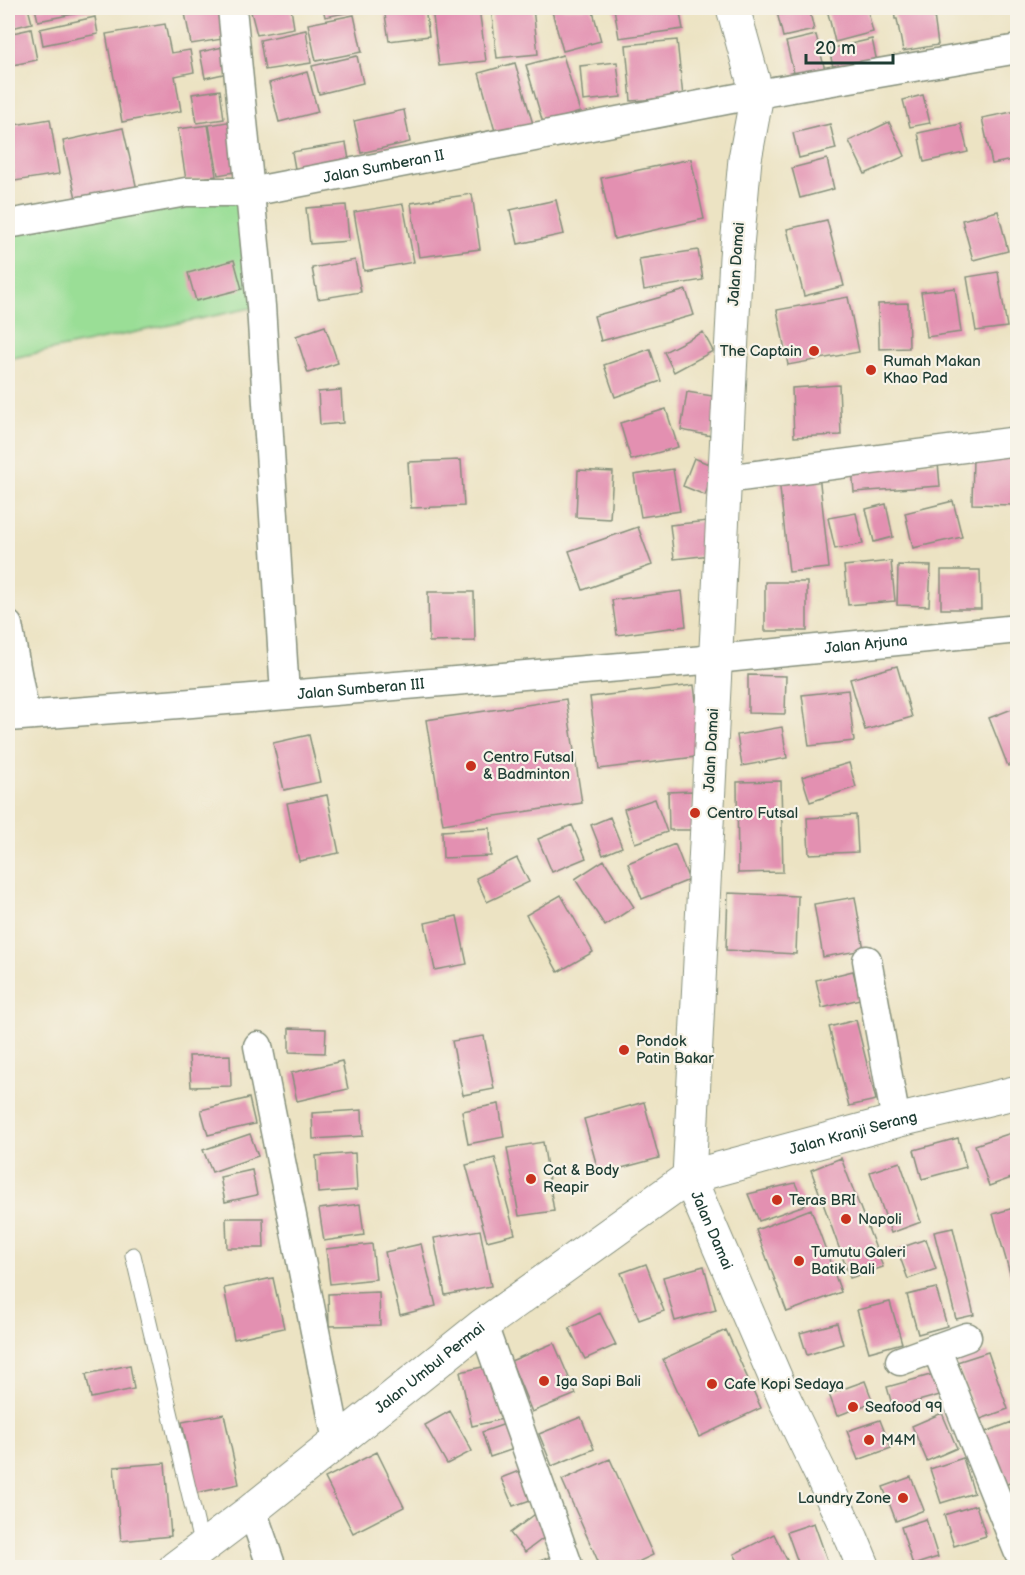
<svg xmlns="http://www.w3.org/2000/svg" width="1025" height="1575" font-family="'Balsamiq Sans',sans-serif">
	<rect width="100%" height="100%" fill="#f7f3e8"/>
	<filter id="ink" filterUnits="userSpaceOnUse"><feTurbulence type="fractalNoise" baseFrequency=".0167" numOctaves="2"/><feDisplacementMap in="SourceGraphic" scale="12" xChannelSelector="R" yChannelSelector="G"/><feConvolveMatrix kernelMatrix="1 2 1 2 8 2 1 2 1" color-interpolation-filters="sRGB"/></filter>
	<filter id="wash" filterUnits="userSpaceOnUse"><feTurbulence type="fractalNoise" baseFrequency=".008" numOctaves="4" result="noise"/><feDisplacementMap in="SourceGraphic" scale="24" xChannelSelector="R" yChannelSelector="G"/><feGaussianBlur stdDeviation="1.35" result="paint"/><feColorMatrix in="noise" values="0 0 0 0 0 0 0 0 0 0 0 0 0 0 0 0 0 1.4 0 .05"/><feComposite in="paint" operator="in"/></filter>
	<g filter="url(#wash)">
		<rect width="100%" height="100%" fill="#ece3c3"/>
		<path fill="#9ade96" stroke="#5c8e65" stroke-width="1.5" d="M 250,192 L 261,306 L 8,359 L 8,230 Z"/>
		<g id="blocks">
			<path fill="#e390b1" d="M 8,8 L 28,8 L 32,23 L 8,29 Z
				M 35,8 L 94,8 L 94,10 L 38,21 Z
				M 184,8 L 223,8 L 229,38 L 191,44 Z
				M 250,8 L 291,8 L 294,28 L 257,35 Z
				M 323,8 L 367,8 L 367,9 L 325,17 Z
				M 384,8 L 425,8 L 429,36 L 389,41 Z
				M 432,8 L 479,8 L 486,61 L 439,66 Z
				M 491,8 L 533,8 L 538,54 L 497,58 Z
				M 551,8 L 592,8 L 601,41 L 563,51 Z
				M 614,8 L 679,8 L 683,29 L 619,38 Z
				M 776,8 L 809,8 L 814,30 L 783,37 Z
				M 833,8 L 867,8 L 873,32 L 835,42 L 827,9 Z
				M 894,8 L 933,8 L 938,45 L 903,51 L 897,19 L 895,19 Z
				M 354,15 L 362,52 L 316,61 L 308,24 Z
				M 95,17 L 98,34 L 43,45 L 40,29 Z
				M 165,24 L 171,53 L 190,50 L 194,72 L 175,76 L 181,111 L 122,122 L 106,34 Z
				M 31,29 L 37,60 L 8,66 L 8,34 Z
				M 306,30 L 311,63 L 265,70 L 260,40 Z
				M 816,35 L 825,70 L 795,77 L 786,42 Z
				M 872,39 L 877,62 L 834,71 L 829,49 Z
				M 677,40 L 683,97 L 631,101 L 626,45 Z
				M 232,45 L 237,71 L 205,78 L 200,52 Z
				M 563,55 L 580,112 L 543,123 L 526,65 Z
				M 357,56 L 363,83 L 319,94 L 312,66 Z
				M 617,62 L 621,97 L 583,101 L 580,66 Z
				M 515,63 L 533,124 L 496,135 L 479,73 Z
				M 307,72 L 318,112 L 279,122 L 269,83 Z
				M 220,90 L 224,119 L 197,123 L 192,94 Z
				M 923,95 L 930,123 L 910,127 L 903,100 Z
				M 404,110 L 410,142 L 361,153 L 354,121 Z
				M 1017,111 L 1017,159 L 992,164 L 982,118 Z
				M 50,119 L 59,174 L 15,181 L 8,126 Z
				M 239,120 L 247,170 L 218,175 L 209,125 Z
				M 889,122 L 905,156 L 865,174 L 849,141 Z
				M 830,124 L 836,149 L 799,158 L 793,133 Z
				M 961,124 L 968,152 L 924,162 L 918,133 Z
				M 208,125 L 216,176 L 186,180 L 178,129 Z
				M 123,128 L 138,194 L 78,207 L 63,141 Z
				M 346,143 L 351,171 L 297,180 L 292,152 Z
				M 691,159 L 704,219 L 614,239 L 601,178 Z
				M 827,159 L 834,189 L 800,198 L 792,168 Z
				M 472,194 L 480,249 L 419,257 L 411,203 Z
				M 556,200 L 564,234 L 518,244 L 510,210 Z
				M 403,204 L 414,262 L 364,271 L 354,212 Z
				M 346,205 L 349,241 L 310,244 L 306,208 Z
				M 998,211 L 1008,251 L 973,260 L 962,220 Z
				M 827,220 L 844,286 L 804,296 L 787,229 Z
				M 698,250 L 703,280 L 644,290 L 639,259 Z
				M 234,260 L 242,289 L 196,301 L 188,273 Z
				M 355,260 L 361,292 L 318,299 L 312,268 Z
				M 998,272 L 1007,327 L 976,331 L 967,277 Z
				M 955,288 L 961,332 L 927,337 L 921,292 Z
				M 686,290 L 694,315 L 601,341 L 594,316 Z
				M 848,297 L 859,352 L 788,365 L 777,310 Z
				M 908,303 L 909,348 L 879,349 L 878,304 Z
				M 325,326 L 338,363 L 308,373 L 296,336 Z
				M 703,332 L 713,351 L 674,372 L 664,352 Z
				M 650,349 L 661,381 L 615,397 L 604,365 Z
				M 839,385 L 841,435 L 794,437 L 792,388 Z
				M 341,390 L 343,423 L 320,425 L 318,392 Z
				M 687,392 L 719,397 L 712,436 L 681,430 Z
				M 666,409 L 678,447 L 631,460 L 620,423 Z
				M 973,456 L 1015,457 L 1014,505 L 972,504 Z
				M 694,458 L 716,467 L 705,495 L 683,486 Z
				M 461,460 L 464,506 L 411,508 L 408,462 Z
				M 938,463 L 940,486 L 854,492 L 852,468 Z
				M 673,469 L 680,511 L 641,517 L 634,475 Z
				M 578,470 L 613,472 L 610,519 L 576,517 Z
				M 819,474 L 829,568 L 789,572 L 779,479 Z
				M 953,501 L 962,537 L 913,548 L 905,513 Z
				M 886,504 L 893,537 L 874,542 L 866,509 Z
				M 856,513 L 863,544 L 835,549 L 828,518 Z
				M 708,521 L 711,555 L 674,559 L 670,525 Z
				M 638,527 L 652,565 L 583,590 L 569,551 Z
				M 891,561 L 895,601 L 848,605 L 844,566 Z
				M 898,565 L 931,566 L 929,606 L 897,605 Z
				M 941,570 L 980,570 L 981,609 L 941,609 Z
				M 765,582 L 807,582 L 807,631 L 765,631 Z
				M 682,591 L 686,626 L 617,635 L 612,600 Z
				M 428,592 L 474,592 L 475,641 L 429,642 Z
				M 897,666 L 912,717 L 865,730 L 850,679 Z
				M 748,675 L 786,676 L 785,714 L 748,713 Z
				M 694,685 L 703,756 L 599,769 L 590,697 Z
				M 848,690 L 854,741 L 809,746 L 802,695 Z
				M 566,699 L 582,803 L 443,824 L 426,720 Z
				M 1017,707 L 1017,762 L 1008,766 L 989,718 Z
				M 782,727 L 787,758 L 742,766 L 737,735 Z
				M 309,735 L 320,782 L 284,790 L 273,743 Z
				M 849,763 L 856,787 L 810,802 L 802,777 Z
				M 781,781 L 783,872 L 738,873 L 737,782 Z
				M 692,791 L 693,830 L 669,830 L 668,792 Z
				M 327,795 L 339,853 L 299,861 L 287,803 Z
				M 655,799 L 667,832 L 635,843 L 624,809 Z
				M 856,815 L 858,852 L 809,854 L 807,818 Z
				M 610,817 L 622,847 L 603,855 L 591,825 Z
				M 572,825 L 586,858 L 552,872 L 538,839 Z
				M 490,828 L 491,856 L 443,858 L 442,831 Z
				M 675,844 L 689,880 L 642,899 L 628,863 Z
				M 517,858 L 529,882 L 487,902 L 476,878 Z
				M 604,860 L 634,907 L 605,926 L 575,879 Z
				M 728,893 L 798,896 L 796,954 L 726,950 Z
				M 561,895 L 593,952 L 558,972 L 526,915 Z
				M 855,897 L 864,950 L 823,957 L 814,904 Z
				M 457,916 L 467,964 L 435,970 L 425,923 Z
				M 853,971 L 860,999 L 822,1008 L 816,980 Z
				M 856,1020 L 876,1100 L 849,1106 L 829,1027 Z
				M 289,1028 L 326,1029 L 325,1053 L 289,1052 Z
				M 484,1036 L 494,1089 L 463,1095 L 452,1041 Z
				M 230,1055 L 231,1086 L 191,1087 L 189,1056 Z
				M 342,1061 L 348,1089 L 297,1101 L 291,1073 Z
				M 249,1098 L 255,1124 L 208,1135 L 201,1110 Z
				M 644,1102 L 659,1158 L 599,1174 L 584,1119 Z
				M 499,1104 L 504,1137 L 468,1144 L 462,1111 Z
				M 362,1110 L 363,1136 L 313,1139 L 312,1113 Z
				M 1017,1131 L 1017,1176 L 989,1186 L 975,1145 Z
				M 250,1134 L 258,1156 L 212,1172 L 203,1150 Z
				M 958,1138 L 966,1167 L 922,1179 L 914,1150 Z
				M 543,1142 L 554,1211 L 519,1216 L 507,1148 Z
				M 355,1153 L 357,1190 L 318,1193 L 316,1156 Z
				M 495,1158 L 515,1234 L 487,1241 L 466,1165 Z
				M 841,1158 L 883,1267 L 850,1278 L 811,1170 Z
				M 900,1162 L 921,1222 L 891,1233 L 870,1172 Z
				M 252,1170 L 257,1195 L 225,1202 L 220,1177 Z
				M 795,1183 L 805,1205 L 759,1221 L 748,1194 Z
				M 360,1204 L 364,1235 L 324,1241 L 319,1209 Z
				M 1017,1207 L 1017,1275 L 1011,1277 L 993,1214 Z
				M 811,1209 L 841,1292 L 787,1312 L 756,1230 Z
				M 226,1218 L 263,1218 L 264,1248 L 227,1248 Z
				M 953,1228 L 974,1315 L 956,1319 L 934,1232 Z
				M 480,1230 L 491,1286 L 445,1295 L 434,1238 Z
				M 926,1239 L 936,1269 L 908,1279 L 897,1249 Z
				M 372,1244 L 376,1279 L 330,1284 L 326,1249 Z
				M 421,1244 L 436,1306 L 400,1315 L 385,1252 Z
				M 646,1264 L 664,1311 L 639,1320 L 621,1273 Z
				M 704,1266 L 716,1310 L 675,1321 L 663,1277 Z
				M 273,1278 L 284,1328 L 234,1339 L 224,1288 Z
				M 936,1288 L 947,1326 L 918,1334 L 907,1295 Z
				M 379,1292 L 380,1325 L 329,1326 L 328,1294 Z
				M 890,1302 L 902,1343 L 869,1352 L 857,1310 Z
				M 600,1313 L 616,1345 L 585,1359 L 569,1328 Z
				M 837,1323 L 843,1344 L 807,1355 L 800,1333 Z
				M 726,1330 L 761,1408 L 699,1437 L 663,1359 Z
				M 554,1343 L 576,1394 L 532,1412 L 511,1361 Z
				M 988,1352 L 1008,1409 L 978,1420 L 957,1362 Z
				M 130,1365 L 134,1389 L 91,1398 L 86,1374 Z
				M 491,1365 L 503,1419 L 472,1426 L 460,1372 Z
				M 934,1374 L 940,1395 L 893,1408 L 887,1387 Z
				M 865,1381 L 873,1402 L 837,1416 L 829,1394 Z
				M 450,1411 L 472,1451 L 447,1464 L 425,1425 Z
				M 942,1413 L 957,1448 L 927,1461 L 912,1426 Z
				M 224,1414 L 239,1484 L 196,1493 L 182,1422 Z
				M 581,1417 L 594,1449 L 552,1466 L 539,1434 Z
				M 880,1420 L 891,1448 L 858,1460 L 847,1431 Z
				M 511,1422 L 520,1447 L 490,1457 L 482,1432 Z
				M 1012,1422 L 1017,1435 L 1017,1480 L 1000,1487 L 980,1434 Z
				M 377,1452 L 404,1507 L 353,1533 L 325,1478 Z
				M 963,1458 L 974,1493 L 941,1503 L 930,1469 Z
				M 610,1459 L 653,1555 L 625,1568 L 601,1568 L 562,1480 Z
				M 165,1463 L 171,1536 L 121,1541 L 114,1467 Z
				M 524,1469 L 536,1498 L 513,1506 L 501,1478 Z
				M 911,1477 L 924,1510 L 896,1521 L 883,1487 Z
				M 976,1505 L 986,1536 L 954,1546 L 944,1515 Z
				M 538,1512 L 553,1531 L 525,1552 L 510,1533 Z
				M 926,1519 L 938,1557 L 913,1565 L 901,1527 Z
				M 814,1523 L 830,1568 L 800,1568 L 787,1532 Z
				M 774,1534 L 791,1568 L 742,1568 L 734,1554 Z
				M 557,1554 L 562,1568 L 523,1568 Z"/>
		</g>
	</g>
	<g filter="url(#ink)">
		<use href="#blocks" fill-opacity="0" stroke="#86907c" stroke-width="1.5"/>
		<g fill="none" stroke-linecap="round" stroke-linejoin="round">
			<defs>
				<path id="lane" d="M 133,1255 L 202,1547"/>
				<g id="street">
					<path d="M 232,8 L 261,306 L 285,694"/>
					<path id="s1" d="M 8,224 L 186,192 L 250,192 L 757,94 L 1018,49"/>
					<path d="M 725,479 L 1018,441"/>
					<path d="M 8,625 L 25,715"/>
					<path id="s2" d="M 8,717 L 192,703 L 716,659 L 1018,629"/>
					<path d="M 867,960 L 896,1121"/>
					<path d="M 258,1046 L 337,1441"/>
					<path d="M 483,1325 L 569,1568"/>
					<path d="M 936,1348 L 1018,1551"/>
					<path d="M 900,1361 L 967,1337"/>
					<path d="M 252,1510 L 272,1568"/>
				</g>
				<g id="secondary">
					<path id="s3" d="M 733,8 L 757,94 L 745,159 L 736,257 L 689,1177 L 785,1400 L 852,1539 L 864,1568"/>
					<path id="s4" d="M 175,1568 L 252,1510 L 483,1325 L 689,1177 L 896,1121 L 1018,1092"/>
				</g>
			</defs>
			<use href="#lane" stroke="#86907c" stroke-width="17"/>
			<use href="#street" stroke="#86907c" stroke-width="31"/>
			<use href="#secondary" stroke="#86907c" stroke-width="35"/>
			<use href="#lane" stroke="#fff" stroke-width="15"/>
			<use href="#street" stroke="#fff" stroke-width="28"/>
			<use href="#secondary" stroke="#fff" stroke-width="33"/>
		</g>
	</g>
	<g fill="#c8321e" stroke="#f7f3e8" stroke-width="2">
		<circle cx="814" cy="351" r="6"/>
		<circle cx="871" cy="370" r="6"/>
		<circle cx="471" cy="766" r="6"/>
		<circle cx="695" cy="813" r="6"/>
		<circle cx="624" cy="1050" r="6"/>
		<circle cx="531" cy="1179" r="6"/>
		<circle cx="777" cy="1200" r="6"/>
		<circle cx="846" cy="1219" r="6"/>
		<circle cx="799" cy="1261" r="6"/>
		<circle cx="544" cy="1381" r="6"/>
		<circle cx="712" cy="1384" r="6"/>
		<circle cx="853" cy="1407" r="6"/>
		<circle cx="869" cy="1440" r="6"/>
		<circle cx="903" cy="1498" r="6"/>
	</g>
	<g text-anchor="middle" stroke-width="4.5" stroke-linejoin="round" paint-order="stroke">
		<g font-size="15" fill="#1f3d34" stroke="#f7f3e8">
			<text dy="5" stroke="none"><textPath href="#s1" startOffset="381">Jalan Sumberan II</textPath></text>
			<text transform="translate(736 264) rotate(-86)" y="5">Jalan Damai</text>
			<text dy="5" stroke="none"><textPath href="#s2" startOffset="861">Jalan Arjuna</textPath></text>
			<text dy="5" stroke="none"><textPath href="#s2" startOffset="354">Jalan Sumberan III</textPath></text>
			<text transform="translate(711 750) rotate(-87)" y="5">Jalan Damai</text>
			<text dy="5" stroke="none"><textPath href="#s4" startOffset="816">Jalan Kranji Serang</textPath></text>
			<text dy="5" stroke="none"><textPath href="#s3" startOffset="1233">Jalan Damai</textPath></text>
			<text dy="5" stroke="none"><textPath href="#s4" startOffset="324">Jalan Umbul Permai</textPath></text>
		</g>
		<g font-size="15" fill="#1f3d34" stroke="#f7f3e8" text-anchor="start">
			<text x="802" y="356" text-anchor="end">The Captain</text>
			<text x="883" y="366">Rumah Makan<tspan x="883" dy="17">Khao Pad</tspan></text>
			<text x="483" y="762">Centro Futsal<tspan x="483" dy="17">&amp; Badminton</tspan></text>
			<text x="707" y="818">Centro Futsal</text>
			<text x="636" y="1046">Pondok<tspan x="636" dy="17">Patin Bakar</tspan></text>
			<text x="543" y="1175">Cat &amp; Body<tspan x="543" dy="17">Reapir</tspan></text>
			<text x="789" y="1205">Teras BRI</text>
			<text x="858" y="1224">Napoli</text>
			<text x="811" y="1257">Tumutu Galeri<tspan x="811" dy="17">Batik Bali</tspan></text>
			<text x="556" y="1386">Iga Sapi Bali</text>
			<text x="724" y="1389">Cafe Kopi Sedaya</text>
			<text x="865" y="1412">Seafood 99</text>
			<text x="881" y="1445">M4M</text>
			<text x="891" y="1503" text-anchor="end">Laundry Zone</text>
		</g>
	</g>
	<rect width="1025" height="1575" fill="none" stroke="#f7f3e8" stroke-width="30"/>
	<path d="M806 54v9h87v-9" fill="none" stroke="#1f3d34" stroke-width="3"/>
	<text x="815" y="54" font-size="18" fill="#1f3d34" stroke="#f7f3e8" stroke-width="4.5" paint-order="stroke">20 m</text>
</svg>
